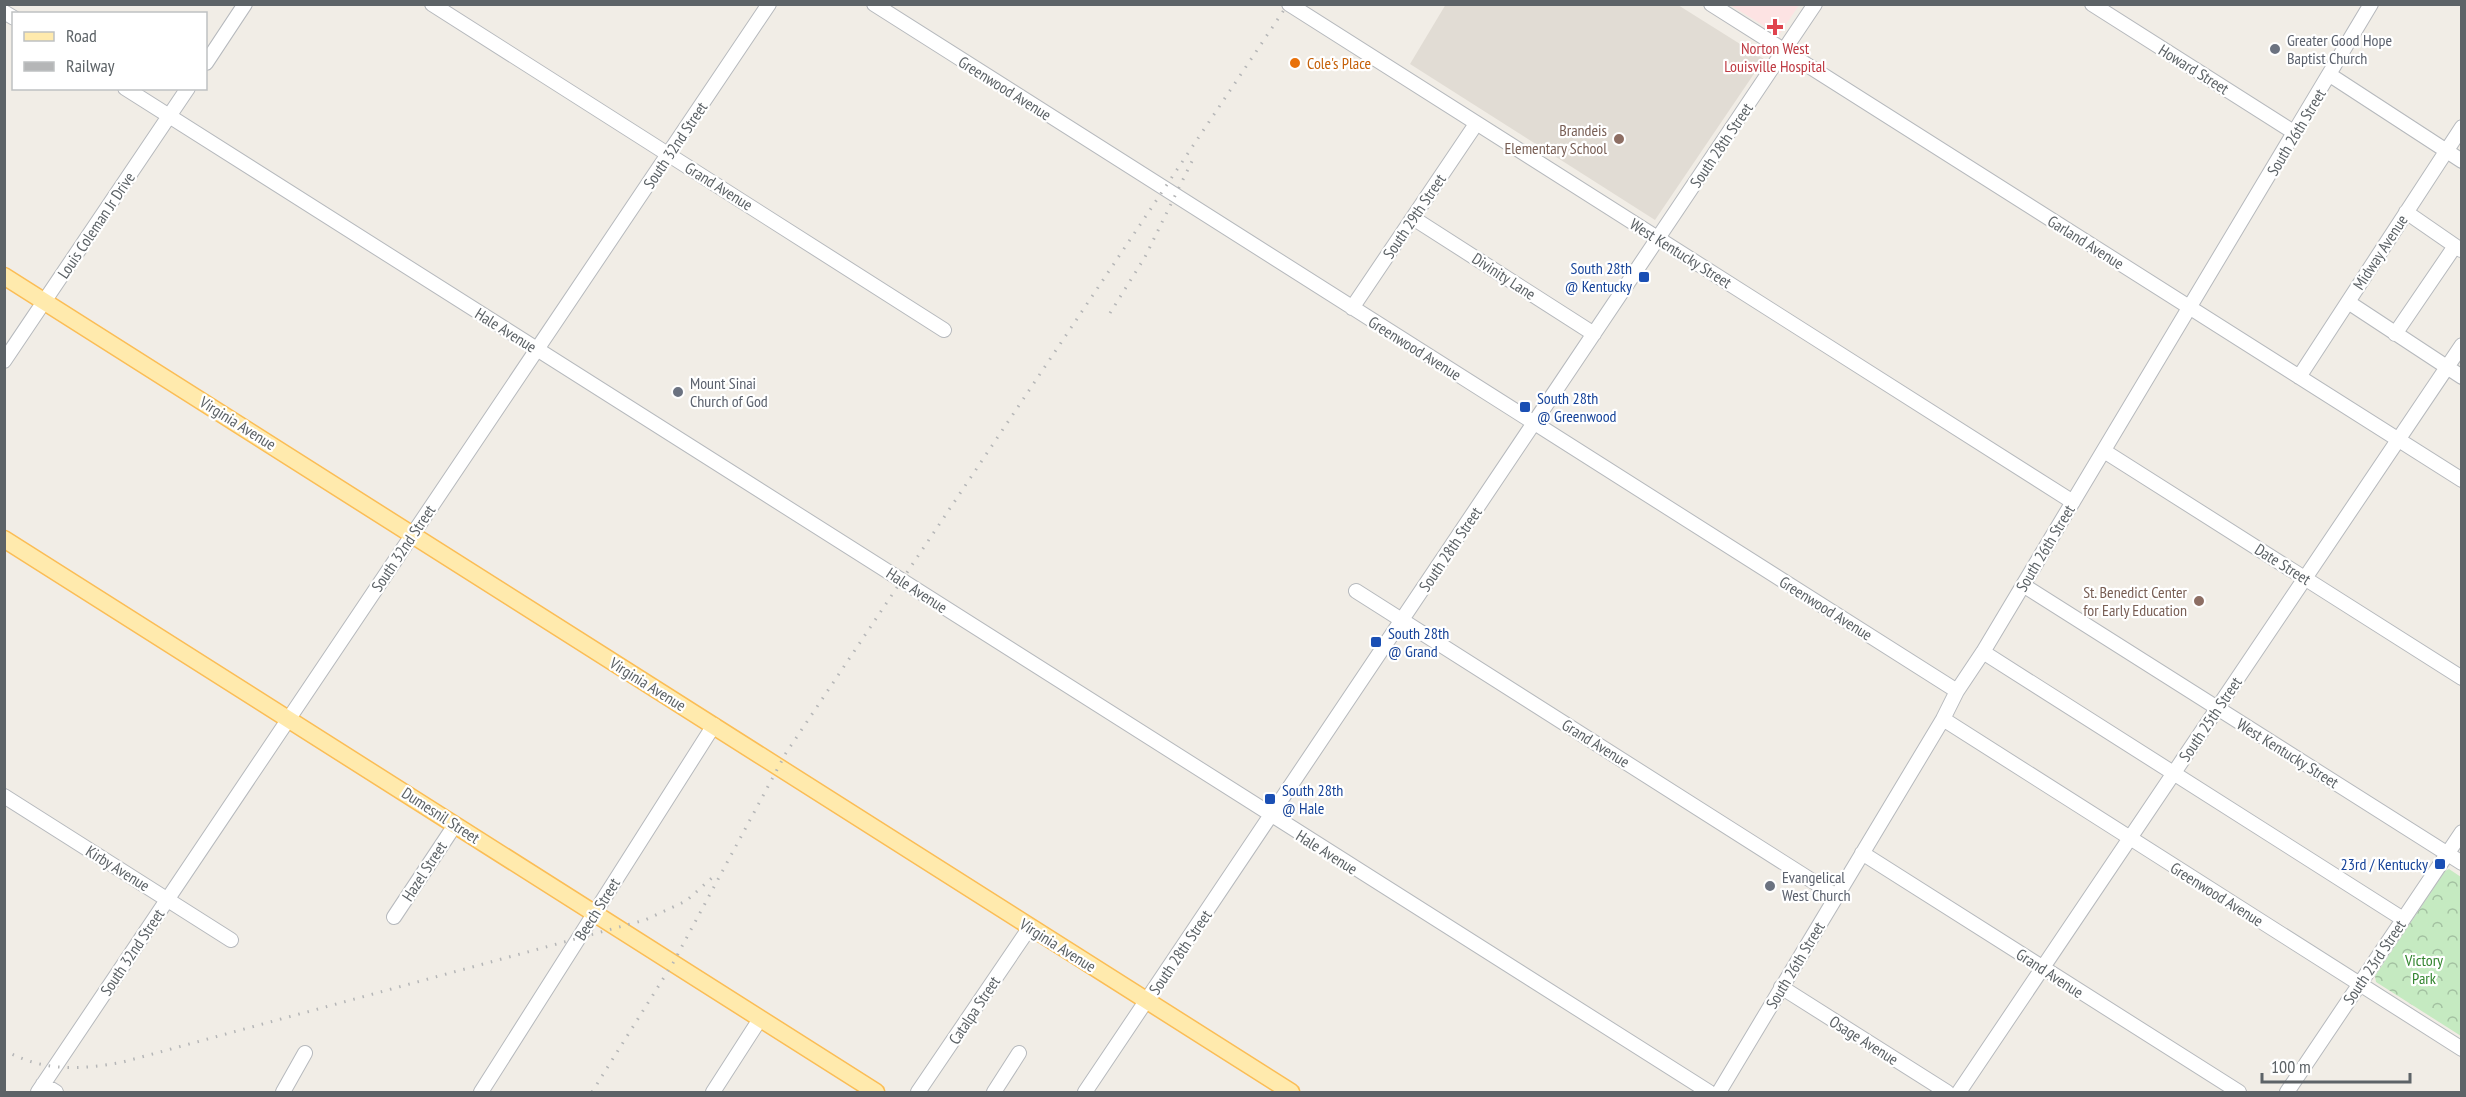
<svg xmlns="http://www.w3.org/2000/svg" width="2466" height="1097" font-family="'PT Sans Narrow',sans-serif">
	<defs>
		<pattern id="forest-crowns" width="20" height="18" patternUnits="userSpaceOnUse" patternTransform="scale(1.5)"><rect width="20" height="18" fill="#c5eac1"/><path d="M2 6a3 3 0 1 1 6 0M12 15a3 3 0 1 1 6 0" fill="none" stroke="#a3c1a1"/></pattern>
	</defs>
	<rect width="100%" height="100%" fill="#f1ede6"/>
	<path fill="#e1dcd4" d="M 1446,4 L 1678,5 L 1764,59 L 1655,220 L 1410,64 Z"/>
	<path fill="#fde3e3" d="M 1730,5 L 1799,5 L 1779,35 Z"/>
	<path fill="url(#forest-crowns)" d="M 2449,869 L 2461,877 L 2461,1036 L 2376,982 L 2375,976 L 2445,871 Z"/>
	<g fill="none" stroke-linecap="round" stroke-linejoin="round">
		<defs>
			<path id="minor" d="M 432,4 L 944,330
				M 874,4 L 1957,691
				M 1289,4 L 2073,502
				M 1711,4 L 2462,480
				M 2092,4 L 2295,133
				M 4,12 L 14,18
				M 206,63 L 245,4
				M 2330,75 L 2462,161
				M 125,88 L 1709,1092
				M 2406,212 L 2461,250
				M 1413,218 L 1594,334
				M 2348,302 L 2462,377
				M 1352,308 L 1476,124
				M 2395,334 L 2455,246
				M 4,361 L 188,88
				M 2299,377 L 2462,127
				M 2104,451 L 2462,678
				M 2023,585 L 2462,863
				M 1356,591 L 1836,896
				M 1983,652 L 2403,919
				M 1943,719 L 2462,1049
				M 4,796 L 231,940
				M 1862,853 L 2239,1092
				M 394,917 L 455,825
				M 1781,987 L 1947,1092
				M 43,1084 L 56,1092
				M 38,1092 L 769,4
				M 283,1092 L 305,1053
				M 481,1092 L 714,725
				M 713,1092 L 760,1019
				M 918,1092 L 1030,927
				M 994,1092 L 1019,1053
				M 1085,1092 L 1815,4
				M 1719,1092 L 1943,719 L 1957,691 L 1983,652 L 2371,4
				M 1959,1092 L 2462,345
				M 2287,1092 L 2462,832"/>
			<path id="major" d="M 4,276 L 1291,1092
				M 4,539 L 876,1092"/>
		</defs>
		<use href="#minor" stroke="#b6b9bd" stroke-width="16"/>
		<use href="#major" stroke="#fbbd55" stroke-width="19"/>
		<use href="#minor" stroke="#fff" stroke-width="14"/>
		<use href="#major" stroke="#ffeaad" stroke-width="16"/>
		<path stroke="#b5b6b7" stroke-width="3" stroke-dasharray="1.5 8" stroke-linecap="butt" d="M 1110,313 L 1145,257 L 1195,155
			M 4,1050 C 44,1072 80,1070 123,1062 L 645,920 L 686,901 L 714,876
			M 592,1092 L 673,963 L 786,753 L 1288,4"/>
	</g>
	<path fill="#e0444e" stroke="#fff" stroke-width="2" d="M1772 18h6v6h6v6h-6v6h-6v-6h-6v-6h6z"/>
	<g fill="#6b7280" stroke="#fff" stroke-width="2">
		<circle cx="2275" cy="49" r="6"/>
		<circle cx="678" cy="392" r="6"/>
		<circle cx="1770" cy="886" r="6"/>
	</g>
	<circle fill="#e8710a" stroke="#fff" stroke-width="2" cx="1295" cy="63" r="6"/>
	<g fill="#8d6e63" stroke="#fff" stroke-width="2">
		<circle cx="1619" cy="139" r="6"/>
		<circle cx="2199" cy="601" r="6"/>
	</g>
	<g fill="#1a4fb4" stroke="#fff" stroke-width="2">
		<rect x="1638" y="271" width="12" height="12" rx="3"/>
		<rect x="1519" y="401" width="12" height="12" rx="3"/>
		<rect x="1370" y="636" width="12" height="12" rx="3"/>
		<rect x="1264" y="793" width="12" height="12" rx="3"/>
		<rect x="2434" y="858" width="12" height="12" rx="3"/>
	</g>
	<g text-anchor="middle" stroke-width="4.5" stroke-linejoin="round" paint-order="stroke">
		<g font-size="16" fill="#5b616d" stroke="#fff" text-anchor="start">
			<text x="2287" y="46">Greater Good Hope<tspan x="2287" dy="18">Baptist Church</tspan></text>
			<text x="690" y="389">Mount Sinai<tspan x="690" dy="18">Church of God</tspan></text>
			<text x="1782" y="883">Evangelical<tspan x="1782" dy="18">West Church</tspan></text>
		</g>
		<g font-size="16" fill="#be3a42" stroke="#fff">
			<text x="1775" y="54">Norton West<tspan x="1775" dy="18">Louisville Hospital</tspan></text>
		</g>
		<g font-size="16" fill="#c56008" stroke="#fff" text-anchor="start">
			<text x="1307" y="69">Cole's Place</text>
		</g>
		<g font-size="16" fill="#5d6367" stroke="#fff">
			<text transform="translate(2194 69) rotate(32)" y="6">Howard Street</text>
			<text transform="translate(1005 88) rotate(32)" y="6">Greenwood Avenue</text>
			<text transform="translate(2296 132) rotate(-59)" y="6">South 26th Street</text>
			<text transform="translate(675 145) rotate(-56)" y="6">South 32nd Street</text>
			<text transform="translate(1721 145) rotate(-56)" y="6">South 28th Street</text>
			<text transform="translate(719 186) rotate(32)" y="6">Grand Avenue</text>
			<text transform="translate(1414 216) rotate(-56)" y="6">South 29th Street</text>
			<text transform="translate(96 225) rotate(-56)" y="6">Louis Coleman Jr Drive</text>
			<text transform="translate(2086 242) rotate(32)" y="6">Garland Avenue</text>
			<text transform="translate(2380 252) rotate(-57)" y="6">Midway Avenue</text>
			<text transform="translate(1681 253) rotate(32)" y="6">West Kentucky Street</text>
			<text transform="translate(1504 276) rotate(33)" y="6">Divinity Lane</text>
			<text transform="translate(506 330) rotate(32)" y="6">Hale Avenue</text>
			<text transform="translate(1415 348) rotate(32)" y="6">Greenwood Avenue</text>
			<text transform="translate(238 423) rotate(32)" y="6">Virginia Avenue</text>
			<text transform="translate(403 548) rotate(-56)" y="6">South 32nd Street</text>
			<text transform="translate(2045 548) rotate(-59)" y="6">South 26th Street</text>
			<text transform="translate(1450 549) rotate(-56)" y="6">South 28th Street</text>
			<text transform="translate(2283 564) rotate(32)" y="6">Date Street</text>
			<text transform="translate(917 590) rotate(33)" y="6">Hale Avenue</text>
			<text transform="translate(1826 608) rotate(32)" y="6">Greenwood Avenue</text>
			<text transform="translate(648 684) rotate(32)" y="6">Virginia Avenue</text>
			<text transform="translate(2210 719) rotate(-56)" y="6">South 25th Street</text>
			<text transform="translate(1596 743) rotate(32)" y="6">Grand Avenue</text>
			<text transform="translate(2288 753) rotate(32)" y="6">West Kentucky Street</text>
			<text transform="translate(441 815) rotate(33)" y="6">Dumesnil Street</text>
			<text transform="translate(1327 852) rotate(32)" y="6">Hale Avenue</text>
			<text transform="translate(118 868) rotate(32)" y="6">Kirby Avenue</text>
			<text transform="translate(424 871) rotate(-57)" y="6">Hazel Street</text>
			<text transform="translate(2217 894) rotate(32)" y="6">Greenwood Avenue</text>
			<text transform="translate(597 909) rotate(-58)" y="6">Beech Street</text>
			<text transform="translate(1058 945) rotate(32)" y="6">Virginia Avenue</text>
			<text transform="translate(132 952) rotate(-56)" y="6">South 32nd Street</text>
			<text transform="translate(1180 952) rotate(-56)" y="6">South 28th Street</text>
			<text transform="translate(2374 962) rotate(-56)" y="6">South 23rd Street</text>
			<text transform="translate(1795 965) rotate(-59)" y="6">South 26th Street</text>
			<text transform="translate(2050 973) rotate(33)" y="6">Grand Avenue</text>
			<text transform="translate(974 1010) rotate(-56)" y="6">Catalpa Street</text>
			<text transform="translate(1864 1040) rotate(32)" y="6">Osage Avenue</text>
		</g>
		<g font-size="16" fill="#785e54" stroke="#fff" text-anchor="end">
			<text x="1607" y="136">Brandeis<tspan x="1607" dy="18">Elementary School</tspan></text>
			<text x="2187" y="598">St. Benedict Center<tspan x="2187" dy="18">for Early Education</tspan></text>
		</g>
		<g font-size="16" fill="#164399" stroke="#fff" text-anchor="start">
			<text x="1632" y="274" text-anchor="end">South 28th<tspan x="1632" dy="18">@ Kentucky</tspan></text>
			<text x="1537" y="404">South 28th<tspan x="1537" dy="18">@ Greenwood</tspan></text>
			<text x="1388" y="639">South 28th<tspan x="1388" dy="18">@ Grand</tspan></text>
			<text x="1282" y="796">South 28th<tspan x="1282" dy="18">@ Hale</tspan></text>
			<text x="2428" y="870" text-anchor="end">23rd / Kentucky</text>
		</g>
		<g font-size="16" fill="#33852f" stroke="#fff">
			<text x="2424" y="966">Victory<tspan x="2424" dy="18">Park</tspan></text>
		</g>
	</g>
	<rect width="2466" height="1097" fill="none" stroke="#5d6367" stroke-width="12"/>
	<rect x="12" y="12" width="195" height="78" fill="#ffffff" stroke="#bec1c2" stroke-width="1.5"/>
	<rect x="24" y="32" width="30" height="9" fill="#ffeaad" stroke="#bec1c2" stroke-width="1.5"/>
	<text x="66" y="42" font-size="18" fill="#5d6367">Road</text>
	<rect x="24" y="62" width="30" height="9" fill="#b5b6b7" stroke="#bec1c2" stroke-width="1.5"/>
	<text x="66" y="72" font-size="18" fill="#5d6367">Railway</text>
	<path d="M2262 1073v9h148v-9" fill="none" stroke="#5d6367" stroke-width="3"/>
	<text x="2271" y="1073" font-size="18" fill="#5d6367" stroke="#ffffff" stroke-width="4.5" paint-order="stroke">100 m</text>
</svg>
